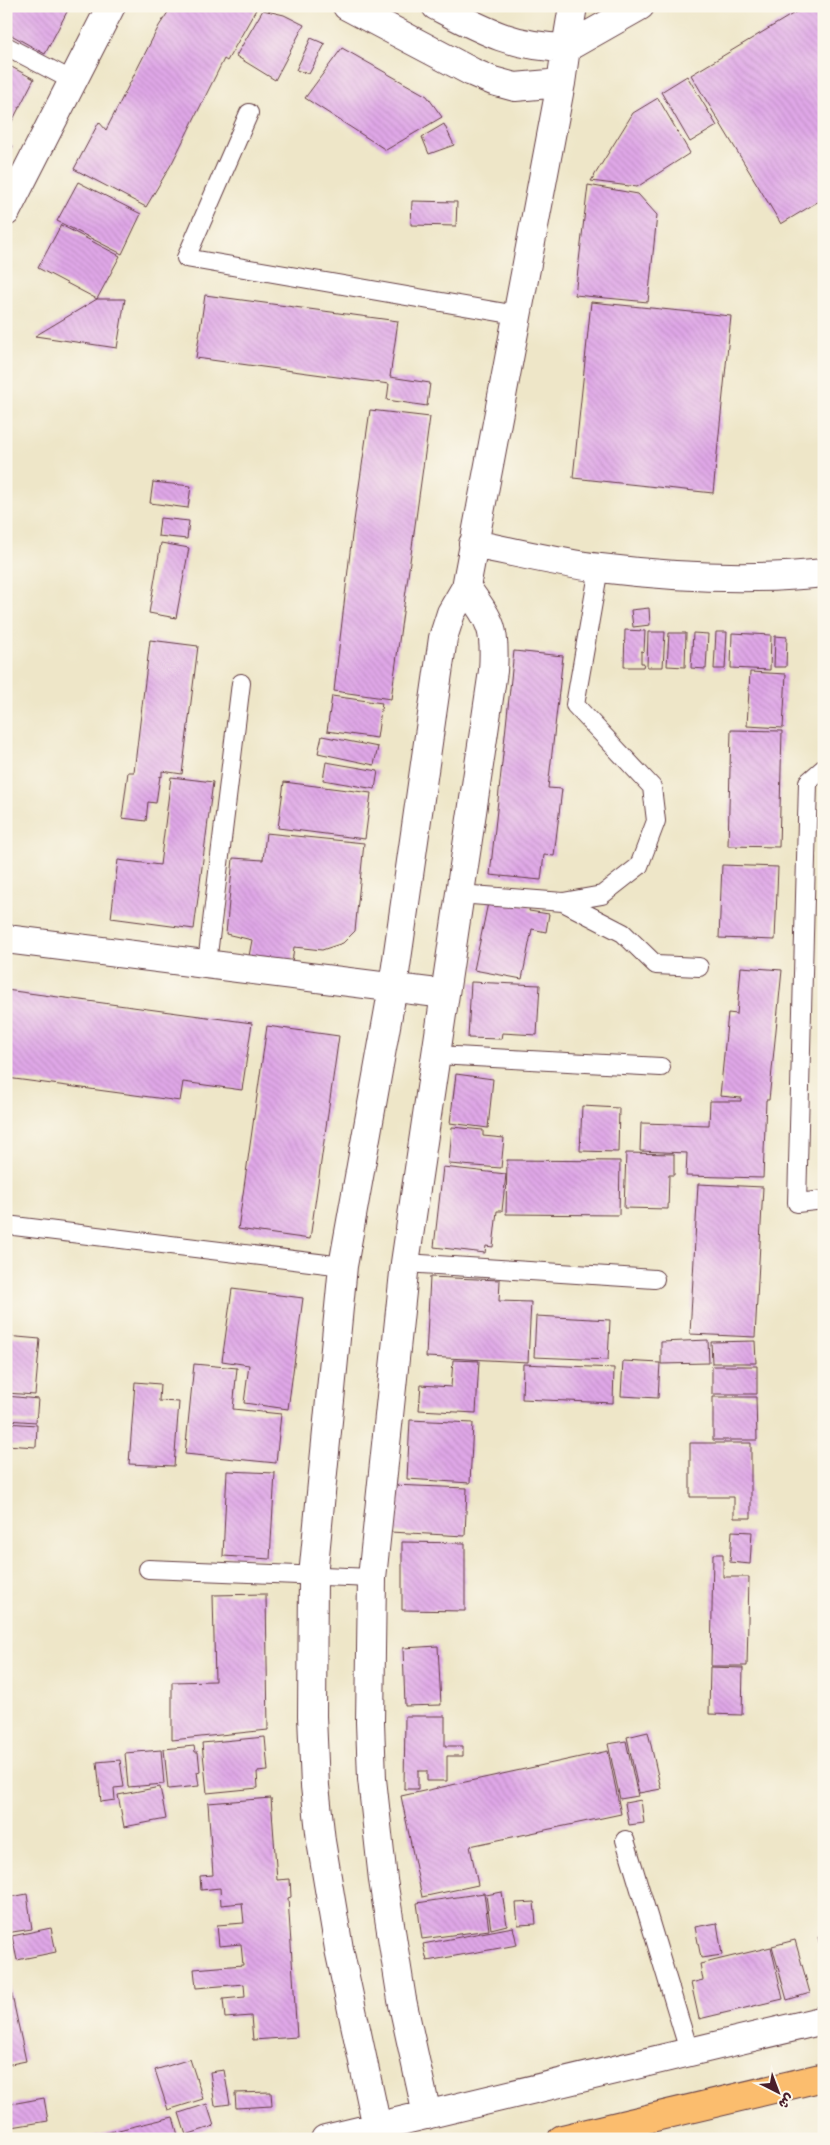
<svg xmlns="http://www.w3.org/2000/svg" width="830" height="2145" font-family="'Patrick Hand','Playpen Sans Arabic',sans-serif">
	<defs>
		<pattern id="building-back-hatch" width="6" height="6" patternUnits="userSpaceOnUse" patternTransform="scale(1.25)"><rect width="6" height="6" fill="#dfa7e7"/><path d="M-1 5l2 2M0 0l6 6M5-1l2 2" fill="none" stroke="#c18fc6"/></pattern>
	</defs>
	<rect width="100%" height="100%" fill="#fbf7ec"/>
	<filter id="ink" filterUnits="userSpaceOnUse"><feTurbulence type="fractalNoise" baseFrequency=".02" numOctaves="2"/><feDisplacementMap in="SourceGraphic" scale="10" xChannelSelector="R" yChannelSelector="G"/><feConvolveMatrix kernelMatrix="1 2 1 2 8 2 1 2 1" color-interpolation-filters="sRGB"/></filter>
	<filter id="wash" filterUnits="userSpaceOnUse"><feTurbulence type="fractalNoise" baseFrequency=".0096" numOctaves="4" result="noise"/><feDisplacementMap in="SourceGraphic" scale="20" xChannelSelector="R" yChannelSelector="G"/><feGaussianBlur stdDeviation="1.12" result="paint"/><feColorMatrix in="noise" values="0 0 0 0 0 0 0 0 0 0 0 0 0 0 0 0 0 1.4 0 .05"/><feComposite in="paint" operator="in"/></filter>
	<g filter="url(#wash)">
		<rect width="100%" height="100%" fill="#eee6c8"/>
		<g id="blocks">
			<path fill="url(#building-back-hatch)" d="M 6,6 L 70,6 L 45,54 L 6,32 Z
				M 172,6 L 258,6 L 227,61 L 224,59 L 172,163 L 146,207 L 74,169 L 99,122 L 106,130 L 159,26 Z
				M 806,6 L 815,6 L 824,22 L 824,198 L 781,224 L 691,75 Z
				M 263,10 L 284,15 L 304,25 L 275,80 L 236,56 Z
				M 311,38 L 325,44 L 309,74 L 296,70 Z
				M 342,48 L 427,96 L 442,117 L 386,150 L 305,98 Z
				M 6,64 L 34,79 L 6,133 Z
				M 687,76 L 717,126 L 690,142 L 661,92 Z
				M 658,98 L 690,153 L 637,187 L 591,181 L 633,113 Z
				M 444,124 L 454,145 L 429,154 L 422,137 Z
				M 6,143 L 13,146 L 6,158 Z
				M 78,182 L 141,214 L 122,254 L 57,221 Z
				M 588,185 L 638,194 L 657,215 L 648,302 L 575,295 Z
				M 412,201 L 457,202 L 456,226 L 411,225 Z
				M 61,225 L 120,256 L 97,299 L 38,268 Z
				M 205,295 L 398,321 L 390,377 L 430,383 L 427,406 L 387,400 L 389,384 L 196,358 Z
				M 97,299 L 125,299 L 117,348 L 35,336 Z
				M 591,302 L 731,316 L 713,493 L 573,478 Z
				M 370,410 L 430,417 L 391,699 L 334,691 L 352,535 Z
				M 153,482 L 191,486 L 188,508 L 150,503 Z
				M 160,518 L 189,521 L 187,539 L 158,536 Z
				M 161,543 L 189,548 L 176,618 L 149,613 Z
				M 649,608 L 650,625 L 633,627 L 631,610 Z
				M 625,630 L 645,631 L 644,652 L 641,651 L 641,663 L 644,663 L 643,667 L 624,667 Z
				M 648,632 L 665,632 L 663,667 L 647,667 Z
				M 716,632 L 727,632 L 725,669 L 714,669 Z
				M 669,633 L 686,633 L 685,667 L 667,666 Z
				M 693,633 L 708,634 L 706,669 L 691,668 Z
				M 732,633 L 771,635 L 770,670 L 731,668 Z
				M 775,636 L 787,637 L 786,667 L 774,667 Z
				M 150,640 L 198,646 L 182,774 L 162,771 L 162,777 L 160,776 L 156,803 L 148,802 L 146,821 L 122,818 L 128,772 L 134,772 Z
				M 514,651 L 563,656 L 548,788 L 562,789 L 554,856 L 544,855 L 541,880 L 490,875 Z
				M 750,672 L 786,674 L 783,728 L 747,726 Z
				M 332,696 L 382,703 L 377,738 L 327,731 Z
				M 731,730 L 782,731 L 779,847 L 728,846 Z
				M 322,736 L 378,747 L 374,765 L 318,753 Z
				M 326,762 L 378,771 L 375,789 L 323,780 Z
				M 171,777 L 213,782 L 194,929 L 111,918 L 118,860 L 160,865 Z
				M 284,782 L 371,793 L 365,839 L 278,828 Z
				M 266,833 L 364,843 L 355,931 L 343,943 L 322,950 L 294,947 L 292,963 L 249,956 L 252,940 L 226,934 L 233,858 L 263,860 Z
				M 722,865 L 778,867 L 775,940 L 719,938 Z
				M 489,898 L 530,906 L 529,911 L 549,914 L 546,932 L 532,929 L 522,979 L 474,970 Z
				M 741,967 L 782,970 L 769,1100 L 766,1100 L 763,1178 L 686,1176 L 687,1153 L 640,1151 L 641,1123 L 709,1125 L 710,1101 L 741,1101 L 741,1098 L 720,1096 L 728,1013 L 737,1014 Z
				M 471,982 L 540,985 L 537,1035 L 502,1033 L 501,1039 L 468,1038 Z
				M 6,990 L 252,1023 L 242,1090 L 183,1082 L 180,1101 L 7,1078 L 9,1061 L 6,1060 Z
				M 267,1026 L 339,1036 L 310,1239 L 238,1229 Z
				M 456,1074 L 493,1079 L 488,1128 L 450,1123 Z
				M 582,1106 L 619,1108 L 618,1152 L 580,1151 Z
				M 452,1127 L 483,1130 L 483,1136 L 504,1138 L 501,1168 L 449,1164 Z
				M 626,1153 L 674,1154 L 674,1175 L 669,1175 L 668,1209 L 624,1208 Z
				M 507,1160 L 620,1161 L 619,1215 L 506,1214 Z
				M 443,1167 L 506,1174 L 502,1211 L 497,1211 L 493,1247 L 486,1246 L 485,1253 L 434,1247 Z
				M 698,1184 L 763,1187 L 755,1337 L 690,1334 Z
				M 430,1277 L 500,1280 L 499,1301 L 531,1302 L 528,1362 L 426,1357 Z
				M 232,1289 L 303,1298 L 288,1409 L 244,1403 L 249,1365 L 222,1361 Z
				M 536,1316 L 610,1320 L 608,1360 L 534,1357 Z
				M 6,1336 L 40,1339 L 35,1395 L 6,1393 Z
				M 708,1340 L 709,1363 L 661,1364 L 661,1342 Z
				M 755,1341 L 756,1363 L 712,1363 L 711,1342 Z
				M 453,1360 L 479,1361 L 476,1413 L 419,1410 L 421,1385 L 451,1387 Z
				M 623,1361 L 660,1363 L 658,1398 L 621,1396 Z
				M 194,1364 L 237,1368 L 233,1409 L 281,1414 L 276,1463 L 185,1454 Z
				M 523,1364 L 614,1368 L 613,1403 L 522,1399 Z
				M 712,1366 L 757,1366 L 757,1394 L 712,1394 Z
				M 135,1382 L 160,1384 L 159,1401 L 179,1402 L 174,1466 L 129,1464 Z
				M 6,1396 L 38,1399 L 36,1422 L 6,1420 Z
				M 713,1397 L 756,1397 L 757,1440 L 713,1440 Z
				M 410,1420 L 473,1423 L 470,1483 L 407,1479 Z
				M 6,1423 L 37,1425 L 36,1447 L 6,1445 Z
				M 690,1443 L 751,1443 L 751,1518 L 734,1518 L 734,1497 L 690,1497 Z
				M 227,1471 L 275,1473 L 270,1559 L 223,1556 Z
				M 392,1485 L 467,1488 L 465,1536 L 390,1532 Z
				M 732,1531 L 752,1532 L 750,1564 L 730,1562 Z
				M 402,1542 L 465,1543 L 465,1611 L 402,1610 Z
				M 713,1554 L 723,1554 L 723,1577 L 749,1577 L 747,1666 L 711,1666 Z
				M 266,1594 L 268,1730 L 172,1740 L 172,1682 L 215,1681 L 213,1595 Z
				M 438,1646 L 441,1705 L 405,1706 L 403,1648 Z
				M 710,1667 L 743,1668 L 742,1715 L 709,1714 Z
				M 405,1716 L 445,1716 L 445,1746 L 463,1746 L 463,1756 L 447,1756 L 447,1781 L 427,1781 L 427,1771 L 418,1771 L 418,1789 L 404,1789 Z
				M 648,1732 L 661,1789 L 639,1793 L 627,1737 Z
				M 265,1737 L 268,1771 L 257,1772 L 258,1788 L 207,1793 L 202,1743 Z
				M 626,1741 L 638,1796 L 620,1799 L 608,1744 Z
				M 194,1746 L 195,1752 L 198,1752 L 200,1771 L 197,1772 L 199,1786 L 168,1789 L 164,1749 Z
				M 161,1750 L 164,1784 L 128,1787 L 125,1753 Z
				M 608,1751 L 621,1814 L 470,1846 L 478,1885 L 422,1897 L 401,1796 Z
				M 120,1760 L 124,1787 L 114,1788 L 115,1800 L 101,1802 L 97,1762 Z
				M 160,1787 L 166,1819 L 124,1827 L 118,1795 Z
				M 271,1798 L 277,1880 L 290,1879 L 291,1897 L 288,1898 L 297,2037 L 253,2040 L 251,2016 L 225,2018 L 223,1999 L 245,1997 L 244,1984 L 196,1988 L 194,1969 L 243,1965 L 241,1944 L 219,1946 L 217,1925 L 244,1923 L 242,1903 L 221,1905 L 220,1888 L 201,1890 L 200,1876 L 213,1875 L 208,1803 Z
				M 641,1800 L 644,1823 L 629,1825 L 625,1803 Z
				M 502,1892 L 507,1925 L 491,1929 L 486,1895 Z
				M 484,1893 L 489,1930 L 422,1939 L 417,1903 Z
				M 27,1894 L 32,1929 L 6,1933 L 6,1898 Z
				M 534,1902 L 536,1924 L 518,1925 L 516,1903 Z
				M 717,1923 L 722,1955 L 701,1958 L 695,1927 Z
				M 513,1927 L 517,1945 L 427,1961 L 423,1944 Z
				M 51,1928 L 56,1952 L 17,1960 L 12,1936 Z
				M 824,1936 L 824,1961 L 823,1961 L 818,1937 Z
				M 795,1940 L 810,1993 L 787,2000 L 772,1946 Z
				M 6,1946 L 10,1959 L 6,1960 Z
				M 771,1947 L 783,1999 L 699,2019 L 691,1983 L 703,1980 L 700,1964 Z
				M 6,1967 L 26,2061 L 6,2065 Z
				M 190,2059 L 203,2099 L 168,2110 L 155,2070 Z
				M 224,2070 L 230,2104 L 215,2106 L 210,2072 Z
				M 271,2092 L 272,2106 L 236,2108 L 235,2093 Z
				M 44,2098 L 48,2121 L 6,2128 L 6,2105 Z
				M 207,2104 L 214,2126 L 186,2135 L 179,2113 Z
				M 173,2117 L 179,2139 L 85,2139 L 85,2138 Z"/>
		</g>
	</g>
	<g filter="url(#ink)">
		<use href="#blocks" fill-opacity="0" stroke="#633d43" stroke-width="1"/>
		<g fill="none" stroke-linecap="round" stroke-linejoin="round">
			<defs>
				<path id="service" d="M 6,46 L 73,81
					M 249,113 L 186,258 L 516,315
					M 824,768 L 808,782 L 797,1203 L 824,1200
					M 459,894 L 563,902 L 602,895 L 639,866 L 656,821 L 652,787 L 575,705 L 599,568
					M 563,902 L 623,933 L 656,965 L 699,967
					M 207,963 L 241,683
					M 437,1055 L 661,1067
					M 6,1225 L 343,1266
					M 405,1263 L 655,1279
					M 148,1569 L 372,1578
					M 625,1840 L 689,2051"/>
				<path id="minor" d="M 347,6 L 472,72 L 493,81 L 515,87 L 561,83
					M 436,6 C 484,31 510,46 566,48 L 573,6
					M 6,212 L 111,6
					M 473,544 C 515,552 558,563 600,568 C 674,577 750,581 824,573
					M 6,939 L 445,994
					M 427,2115 L 402,2000 L 383,1880 L 372,1779 L 370,1722 L 372,1578 L 405,1263 L 493,671 C 496,627 491,622 466,587
					M 377,2127 L 339,1949 L 321,1841 L 315,1786 L 312,1716 L 313,1576 L 343,1266 L 393,987 L 443,638 L 451,613 L 466,587 L 561,83 L 566,48 L 640,6
					M 325,2139 L 824,2020"/>
				<path id="trunk" d="M 562,2139 L 824,2077"/>
			</defs>
			<use href="#service" stroke="#633d43" stroke-width="20"/>
			<use href="#minor" stroke="#633d43" stroke-width="30"/>
			<use href="#trunk" stroke="#633d43" stroke-width="30"/>
			<use href="#service" stroke="#fff" stroke-width="18"/>
			<use href="#minor" stroke="#fff" stroke-width="28"/>
			<use href="#trunk" stroke="#fbbd6e" stroke-width="28"/>
		</g>
	</g>
	<rect width="830" height="2145" fill="none" stroke="#fbf7ec" stroke-width="25"/>
	<g transform="translate(778 2092) rotate(138)" stroke="#fbf7ec" stroke-width="4" paint-order="stroke">
	<path d="M0-4L9 19L0 12L-9 19Z" fill="#4a1f2b"/>
	<text y="-8" font-size="14" font-weight="bold" text-anchor="middle" fill="#4a1f2b">ش</text>
	</g>
</svg>
